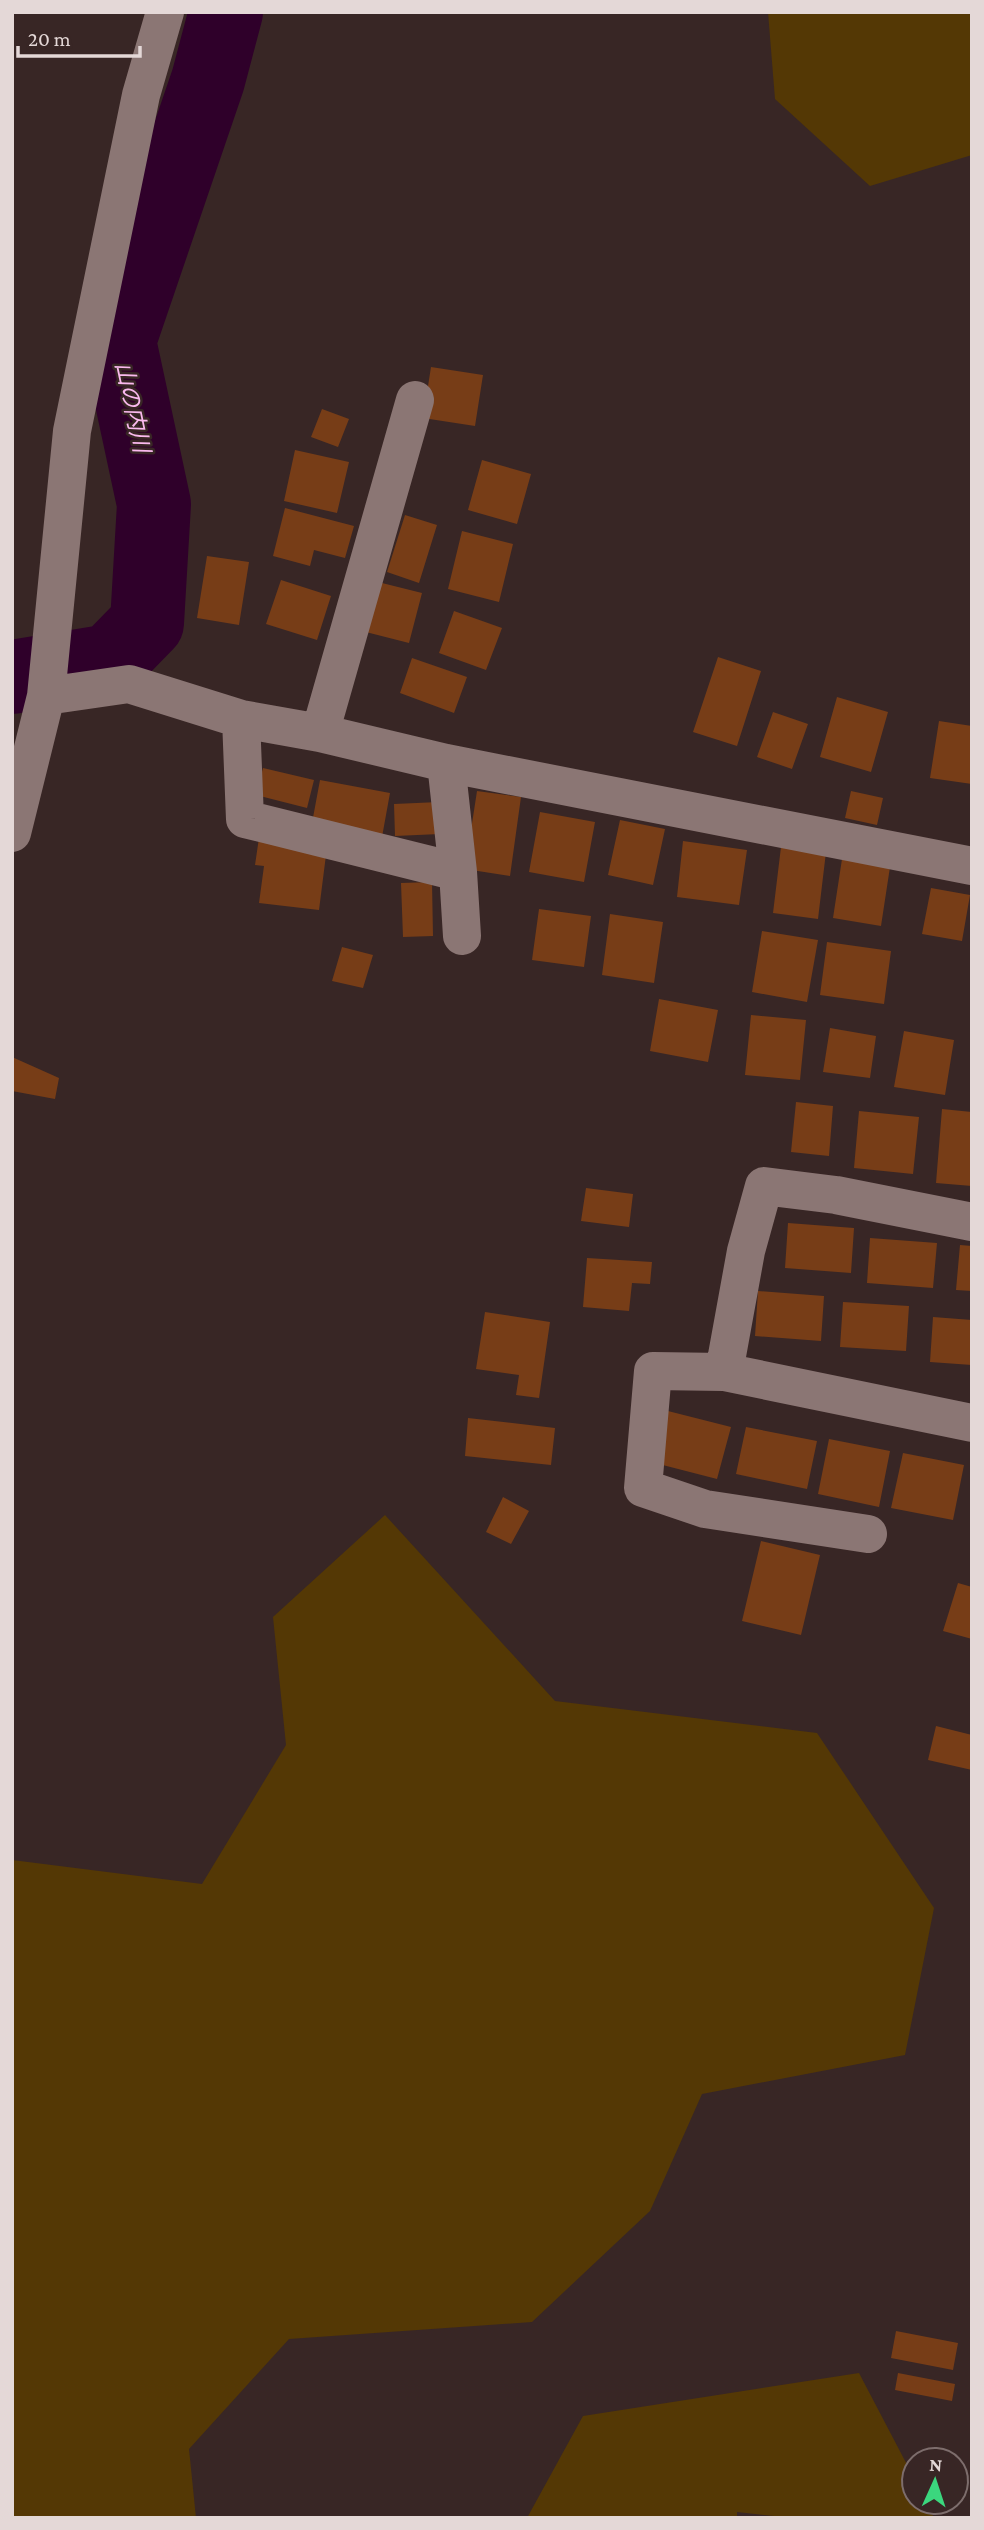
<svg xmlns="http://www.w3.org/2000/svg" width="984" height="2530" font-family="'Crimson Pro','Noto Sans JP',serif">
	<rect width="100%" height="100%" fill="#382625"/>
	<path fill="#543805" d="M 768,12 L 972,12 L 972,155 L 870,186 L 775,99 Z
		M 385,1515 L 555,1701 L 817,1733 L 934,1908 L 905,2055 L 702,2094 L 650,2211 L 532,2322 L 289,2339 L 189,2449 L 196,2518 L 12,2518 L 12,1860 L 202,1884 L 286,1745 L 273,1617 Z
		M 859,2373 L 914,2478 L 914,2502 L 926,2502 L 934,2518 L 793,2518 L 737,2512 L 737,2518 L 527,2518 L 583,2416 Z"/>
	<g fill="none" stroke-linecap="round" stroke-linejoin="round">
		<path stroke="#2f002a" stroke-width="74" d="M 12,677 L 110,661 L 147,623 L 154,504 L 119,341 L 208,80 L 226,12"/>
	</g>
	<path fill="#773d17" d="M 431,367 L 483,375 L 475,426 L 423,418 Z
		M 322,409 L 349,419 L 338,447 L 311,437 Z
		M 295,450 L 349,462 L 337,513 L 284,501 Z
		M 482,460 L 531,474 L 517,524 L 468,510 Z
		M 285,508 L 354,526 L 345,558 L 314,550 L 310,566 L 273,556 Z
		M 405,515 L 437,525 L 419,583 L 387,572 Z
		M 462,531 L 513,544 L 499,602 L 448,589 Z
		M 207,556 L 249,562 L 239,625 L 197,618 Z
		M 281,580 L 331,596 L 317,640 L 266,624 Z
		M 370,580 L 422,593 L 409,643 L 358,630 Z
		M 454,611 L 502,628 L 486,670 L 439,653 Z
		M 718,657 L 761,671 L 737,746 L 693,732 Z
		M 412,658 L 467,677 L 454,713 L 400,693 Z
		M 837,697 L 888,712 L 871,772 L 820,757 Z
		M 773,712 L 808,724 L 792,769 L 757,757 Z
		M 939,721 L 972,726 L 972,784 L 930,778 Z
		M 263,768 L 314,780 L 307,808 L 256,795 Z
		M 320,780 L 390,793 L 382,837 L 312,823 Z
		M 477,791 L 521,797 L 510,876 L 465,869 Z
		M 851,791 L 883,798 L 877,825 L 845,818 Z
		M 439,802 L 440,834 L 395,836 L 394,804 Z
		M 540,812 L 595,822 L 584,882 L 529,872 Z
		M 620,820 L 665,829 L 653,885 L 608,875 Z
		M 260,831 L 326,855 L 319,910 L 259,903 L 264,866 L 255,865 Z
		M 683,841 L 747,850 L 739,905 L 677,897 Z
		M 781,847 L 826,852 L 818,919 L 773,913 Z
		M 842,859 L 890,867 L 881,926 L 833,918 Z
		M 432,882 L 433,936 L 403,937 L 401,883 Z
		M 931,888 L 970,895 L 962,941 L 922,934 Z
		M 539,909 L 591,916 L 584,967 L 532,960 Z
		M 610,914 L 663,922 L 654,983 L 602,975 Z
		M 762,931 L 818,940 L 807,1002 L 752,992 Z
		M 827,942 L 891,951 L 884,1004 L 820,995 Z
		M 342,947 L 373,955 L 363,988 L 332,981 Z
		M 659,999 L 718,1010 L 708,1062 L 650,1051 Z
		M 751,1015 L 806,1020 L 800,1080 L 745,1075 Z
		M 830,1028 L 876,1036 L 870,1078 L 823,1072 Z
		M 904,1031 L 954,1040 L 945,1095 L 894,1087 Z
		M 12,1057 L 59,1078 L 55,1099 L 12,1091 Z
		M 796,1102 L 833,1106 L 829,1156 L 791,1152 Z
		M 942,1109 L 972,1112 L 972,1186 L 936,1183 Z
		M 859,1111 L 919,1117 L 913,1174 L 854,1168 Z
		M 586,1188 L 633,1194 L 629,1227 L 581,1221 Z
		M 788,1223 L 854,1228 L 851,1273 L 785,1268 Z
		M 870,1238 L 937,1243 L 933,1288 L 867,1283 Z
		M 960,1245 L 972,1246 L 972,1291 L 956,1290 Z
		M 587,1258 L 652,1262 L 650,1284 L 632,1283 L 629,1311 L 583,1307 Z
		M 758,1291 L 824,1296 L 821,1341 L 755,1336 Z
		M 843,1302 L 909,1306 L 906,1351 L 840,1347 Z
		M 485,1312 L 550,1322 L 539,1398 L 516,1395 L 519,1375 L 476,1369 Z
		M 933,1317 L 972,1320 L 972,1365 L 930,1362 Z
		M 664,1410 L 731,1427 L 717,1479 L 651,1462 Z
		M 468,1418 L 555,1428 L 551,1465 L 465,1456 Z
		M 746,1427 L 817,1441 L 807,1489 L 736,1474 Z
		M 829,1439 L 890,1451 L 879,1507 L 818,1494 Z
		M 903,1453 L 964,1465 L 953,1520 L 891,1508 Z
		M 503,1497 L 529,1511 L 511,1544 L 486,1532 Z
		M 761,1541 L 820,1555 L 801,1635 L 742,1621 Z
		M 958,1583 L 972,1587 L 972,1639 L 943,1631 Z
		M 936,1726 L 972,1735 L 972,1770 L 928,1760 Z
		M 896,2331 L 958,2343 L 953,2370 L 891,2358 Z
		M 898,2373 L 955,2384 L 952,2401 L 895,2390 Z"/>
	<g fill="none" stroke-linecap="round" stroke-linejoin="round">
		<path stroke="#8b7674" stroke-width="38" d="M 46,696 L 129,684 L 241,719 L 320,733 L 446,763 L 972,866
			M 241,719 L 245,819 L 458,872
			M 320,733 L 415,400
			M 446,763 L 458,872 L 462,936
			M 12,833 L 46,696 L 72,431 L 141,95 L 165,12
			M 724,1372 L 746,1251 L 764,1186 L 836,1195 L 972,1222
			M 868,1534 L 705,1509 L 643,1488 L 653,1371 L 724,1372 L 972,1423"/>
	</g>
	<g text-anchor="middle" stroke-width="5" stroke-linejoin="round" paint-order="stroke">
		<g font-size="23" font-style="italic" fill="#fab9ee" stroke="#382625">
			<text transform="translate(133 407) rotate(78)" y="8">山の内川</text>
		</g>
	</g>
	<rect width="984" height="2530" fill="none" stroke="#e4d8d7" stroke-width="28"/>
	<g transform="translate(935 2481) rotate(3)"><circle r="33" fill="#382625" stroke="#7d6d6c" stroke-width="2"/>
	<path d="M0-5L12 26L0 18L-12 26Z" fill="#3bd77e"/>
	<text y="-10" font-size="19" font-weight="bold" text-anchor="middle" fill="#e4d8d7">N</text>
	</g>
	<path d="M18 46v10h122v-10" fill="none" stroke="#e4d8d7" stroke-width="3.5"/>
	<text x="28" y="46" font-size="21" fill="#e4d8d7" stroke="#382625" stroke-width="5" paint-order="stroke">20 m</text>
</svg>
